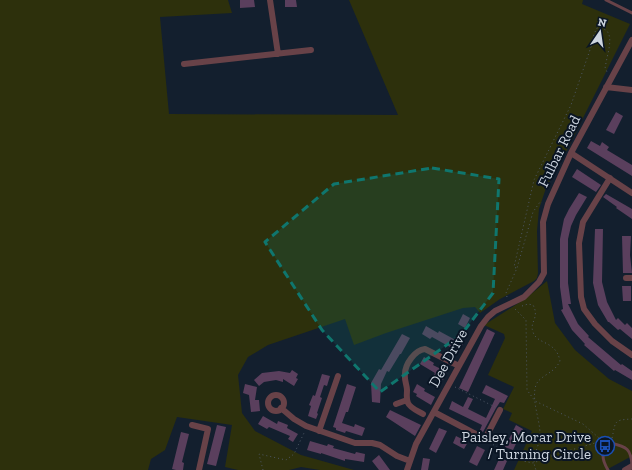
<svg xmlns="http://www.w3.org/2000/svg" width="632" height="470" font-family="'Zilla Slab',serif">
	<rect width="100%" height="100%" fill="#131f2e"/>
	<path fill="#2d300c" d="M 0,0 L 228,0 L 232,13 L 160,17 L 169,114 L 398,115 L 349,0 L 583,0 L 582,4 L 630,24 L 567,150 L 546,188 L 539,209 L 537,231 L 538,273 L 537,278 L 534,281 L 500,299 L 480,313 L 475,307 L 463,308 L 386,333 L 354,345 L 345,319 L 268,345 L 248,357 L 238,375 L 242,413 L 255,431 L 301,455 L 354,470 L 320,470 L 301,467 L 289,470 L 238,470 L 225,467 L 232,425 L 177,417 L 165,450 L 151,459 L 148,470 L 0,470 Z
		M 547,281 L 555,323 L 575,350 L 609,379 L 632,391 L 632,456 L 606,470 L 514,470 L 532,431 L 509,420 L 512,413 L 503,409 L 514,387 L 488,375 L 505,338 L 504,334 L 484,325 L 525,299 Z"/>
	<path fill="#5a3f5d" d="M 240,0 L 254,0 L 255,7 L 240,8 Z
		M 285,0 L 296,0 L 297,7 L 285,7 Z
		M 616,112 L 623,116 L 614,134 L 606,130 Z
		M 591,141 L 600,146 L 602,142 L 609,147 L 607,150 L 632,165 L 632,176 L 587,148 Z
		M 577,169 L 601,185 L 596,192 L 572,177 Z
		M 579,193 L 587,197 L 576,215 L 571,226 L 568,239 L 568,283 L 571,304 L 568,304 L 578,324 L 589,336 L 588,337 L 621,365 L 622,364 L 632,371 L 632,380 L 615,370 L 614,371 L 584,345 L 585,344 L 572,330 L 561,310 L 563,309 L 560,287 L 560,239 L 564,219 L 569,209 Z
		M 606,194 L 632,209 L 632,219 L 616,208 L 617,207 L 603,197 Z
		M 595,229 L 603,229 L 602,282 L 607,302 L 616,320 L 618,318 L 625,325 L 627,323 L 632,328 L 632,339 L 620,329 L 618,330 L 609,322 L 608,322 L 598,305 L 593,283 Z
		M 622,236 L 631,236 L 630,255 L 632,273 L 623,273 Z
		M 622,286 L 631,286 L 631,301 L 623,301 Z
		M 463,314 L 470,318 L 465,328 L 458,324 Z
		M 426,326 L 438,333 L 439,331 L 463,344 L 459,352 L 432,337 L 430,339 L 422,334 Z
		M 487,329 L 495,333 L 468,392 L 459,388 Z
		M 402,334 L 410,338 L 401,354 L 400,354 L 389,372 L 387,371 L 381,384 L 380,403 L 372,402 L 371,383 L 379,369 L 381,370 Z
		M 424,357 L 434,363 L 433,365 L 447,372 L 443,380 L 433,376 L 435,373 L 420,364 Z
		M 292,370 L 298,374 L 296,378 L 298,379 L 294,386 L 283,379 L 283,382 L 276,380 L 264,382 L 259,386 L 254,380 L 262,373 L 279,371 L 290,373 Z
		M 322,374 L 330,376 L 327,386 L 324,385 L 320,397 L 322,398 L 317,413 L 318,414 L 316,419 L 308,416 L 311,406 L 309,405 L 313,395 L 315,396 Z
		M 245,384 L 257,387 L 255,400 L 259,400 L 260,411 L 251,412 L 249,395 L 243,393 Z
		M 347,384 L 356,387 L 348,412 L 346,412 L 342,423 L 354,427 L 355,424 L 365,428 L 362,436 L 346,431 L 345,433 L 336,430 L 336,428 L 333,427 Z
		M 417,384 L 425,389 L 424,391 L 435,397 L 431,405 L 416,396 L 417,394 L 413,392 Z
		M 486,385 L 508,396 L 504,403 L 500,402 L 496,408 L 483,432 L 480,430 L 482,425 L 449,409 L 452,401 L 463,407 L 468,397 L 473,399 L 468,409 L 486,418 L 495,399 L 482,393 Z
		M 390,410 L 421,425 L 415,436 L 386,417 Z
		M 263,416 L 277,424 L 278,421 L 288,425 L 287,428 L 298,434 L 293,442 L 288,439 L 290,436 L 269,427 L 267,429 L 258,424 Z
		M 217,425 L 226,427 L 216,466 L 207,464 Z
		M 516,425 L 523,429 L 513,450 L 505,447 Z
		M 439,428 L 447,431 L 436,453 L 429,449 Z
		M 181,432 L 189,434 L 182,462 L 184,463 L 183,470 L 176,470 L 172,469 Z
		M 456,436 L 468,442 L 464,449 L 453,443 Z
		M 310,441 L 327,446 L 328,444 L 334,446 L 333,448 L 355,454 L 356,452 L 365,454 L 364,462 L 345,459 L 345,461 L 321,453 L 321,454 L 307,450 Z
		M 477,446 L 485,450 L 477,466 L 469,462 Z
		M 379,455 L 390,470 L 379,470 L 372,461 Z
		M 500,457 L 507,461 L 503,470 L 494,470 Z
		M 423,458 L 430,459 L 428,470 L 421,470 Z"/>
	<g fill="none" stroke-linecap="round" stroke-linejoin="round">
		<path stroke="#4e5866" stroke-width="1" stroke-dasharray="1 3" stroke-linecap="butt" d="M 516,268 L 514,267 L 534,180 L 571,105 L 592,44 L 594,34 L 597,28 C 617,27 608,51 606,63 L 605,67 L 607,72
			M 507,297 L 506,293 L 517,268 L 533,212 L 540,202 L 542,203
			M 522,306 L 528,304 L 533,305 C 540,318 529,322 533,332 C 537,345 556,340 560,361 C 554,374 540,375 536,385 C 531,400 540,419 540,434 C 540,448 530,456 536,470
			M 515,309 L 526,320 L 527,390 L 535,401 L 583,424 L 599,438 L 605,441
			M 455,387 L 495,407
			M 612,438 C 616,421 613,420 632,419
			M 490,442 L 500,450 L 523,461 L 533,463 L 554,455 L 595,443 L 600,448
			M 263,470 L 259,454 L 286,460 L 294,454 L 304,433"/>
		<path stroke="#684248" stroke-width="3" d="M 606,0 L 632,13
			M 608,470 C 601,458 601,453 611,443 C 627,447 631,449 632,465"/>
		<path stroke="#684248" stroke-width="6" d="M 270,0 L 278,54
			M 184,64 L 311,50
			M 606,87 L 632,90
			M 571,153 L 632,193
			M 610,178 L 583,222 L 579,243 L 581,297 L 584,309 L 595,324 L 612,341 L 632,355
			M 626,278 L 632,278
			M268 403a8 8 0 1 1 16 0a8 8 0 1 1-16 0Z
			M 396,404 L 407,400
			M 281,408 L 294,419 L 306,426 L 355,443 L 372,443 L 380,445 L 397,456 L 410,461
			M 434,412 L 485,439 L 500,410
			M 423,414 C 418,411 410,408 408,403 C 406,399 407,394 407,390 C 407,385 404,380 405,374 C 405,364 415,350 425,349 L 459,366
			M 192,425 L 208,429 L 199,470
			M 319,431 L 338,376
			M 407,470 L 416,444 L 481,326 L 488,317 L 495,311 L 524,297 L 539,282 L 544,273 L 543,222 L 548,204 L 571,153 L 632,40
			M 625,470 L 632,466"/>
	</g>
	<path fill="#0f766e" fill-opacity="0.2" stroke="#0f766e" stroke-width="3" stroke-dasharray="8 5" stroke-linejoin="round" d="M 432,168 L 499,179 L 493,293 L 461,335 L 380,392 L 322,330 L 265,242 L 334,184 Z"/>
	<defs>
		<symbol id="bus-ring" viewBox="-11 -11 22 22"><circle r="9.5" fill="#0a1524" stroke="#1a4fb4" stroke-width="1.5"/><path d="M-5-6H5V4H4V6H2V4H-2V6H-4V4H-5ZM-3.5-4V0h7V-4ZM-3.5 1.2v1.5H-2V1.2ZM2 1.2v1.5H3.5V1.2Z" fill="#1a4fb4"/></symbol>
	</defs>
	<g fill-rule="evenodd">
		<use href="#bus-ring" x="594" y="435" width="22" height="22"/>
	</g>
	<g text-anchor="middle" stroke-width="4" stroke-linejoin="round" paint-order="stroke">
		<g font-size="15" fill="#cdd5df" stroke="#0a1524">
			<text transform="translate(559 151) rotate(-64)" y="5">Fulbar Road</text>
			<text transform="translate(448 358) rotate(-61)" y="5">Dee Drive</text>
		</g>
		<g font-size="15" fill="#cdd5df" stroke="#0a1524" text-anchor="end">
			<text x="591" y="442">Paisley, Morar Drive<tspan x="591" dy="17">/ Turning Circle</tspan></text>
		</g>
	</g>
	<g transform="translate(600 32) rotate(13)" stroke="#0a1524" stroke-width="3" paint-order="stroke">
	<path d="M0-3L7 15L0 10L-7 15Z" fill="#cdd5df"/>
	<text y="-6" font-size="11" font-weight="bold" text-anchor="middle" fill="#cdd5df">N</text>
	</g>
</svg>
